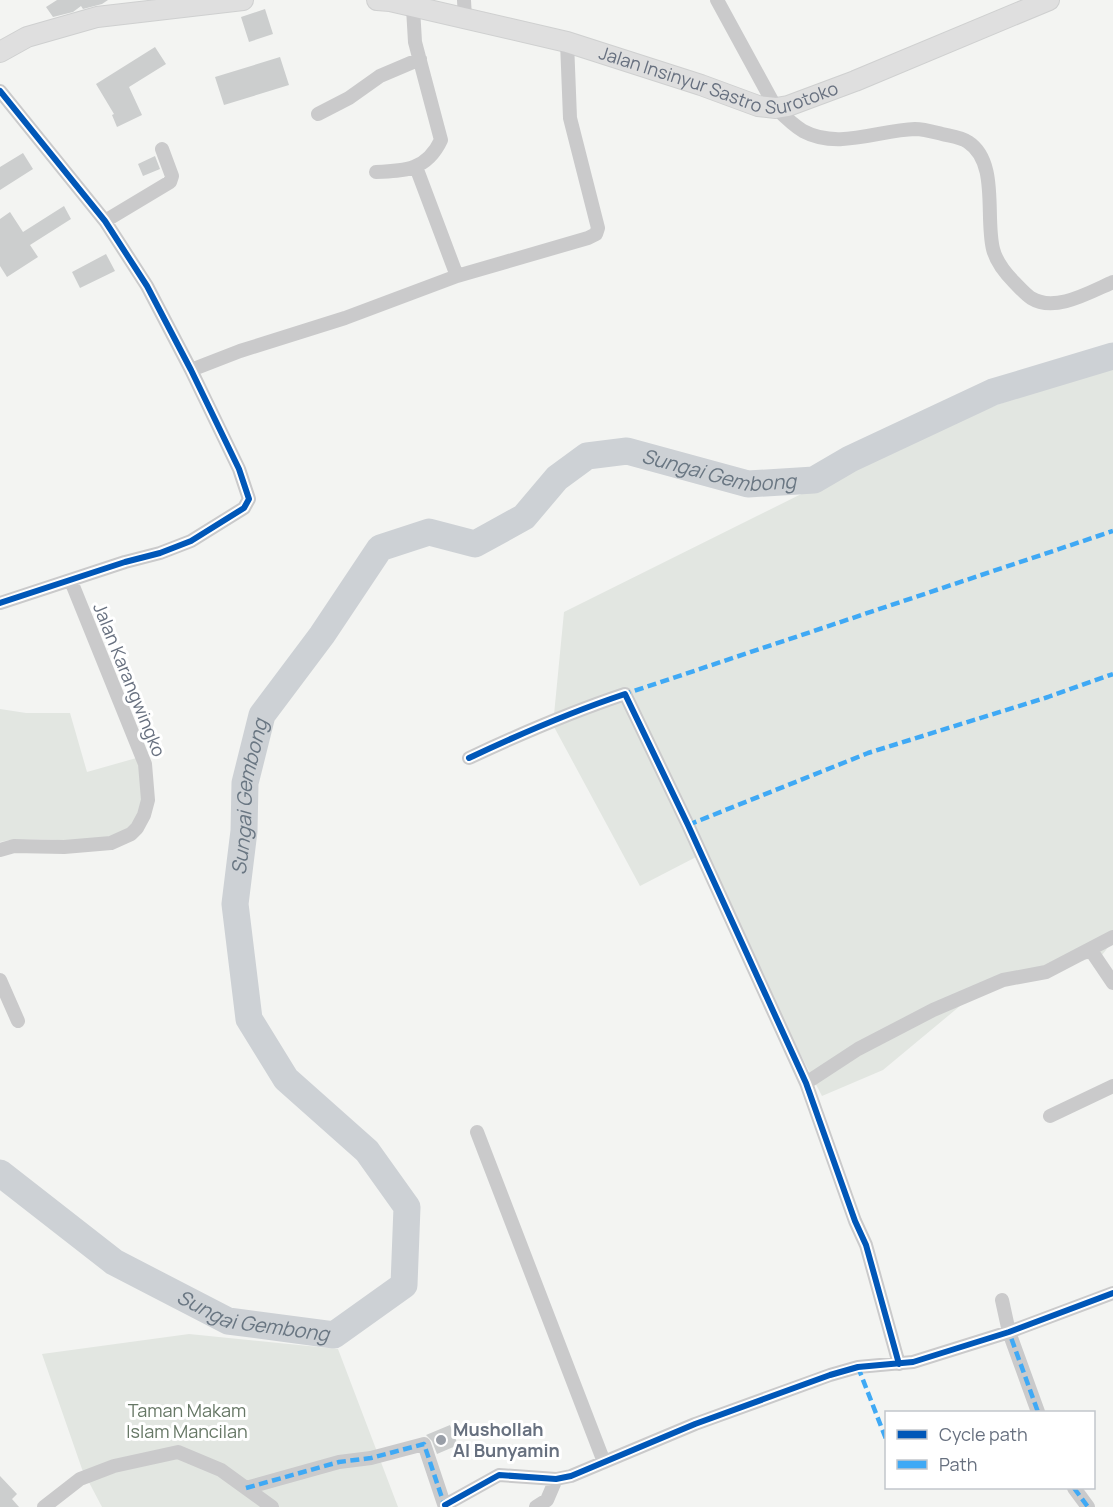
<svg xmlns="http://www.w3.org/2000/svg" width="1113" height="1507" font-family="Manrope,sans-serif">
	<rect width="100%" height="100%" fill="#f3f4f2"/>
	<path fill="#e2e6e1" d="M 1113,361 L 1113,941 L 1102,955 L 978,991 L 883,1070 L 822,1096 L 698,856 L 640,886 L 553,725 L 564,612 L 926,432 Z
		M 0,709 L 26,713 L 70,713 L 87,772 L 140,757 L 146,796 L 134,825 C 126,829 117,835 108,837 C 74,846 34,834 0,842 Z
		M 189,1334 L 338,1349 L 398,1507 L 102,1507 L 82,1469 L 42,1354 Z"/>
	<g fill="none" stroke-linecap="round" stroke-linejoin="round">
		<path stroke="#cdd1d5" stroke-width="27" id="s1" d="M 0,1173 L 114,1262 L 228,1321 L 334,1335 L 404,1285 L 407,1207 L 367,1151 L 286,1079 L 249,1019 L 235,904 L 244,831 L 245,783 L 262,715 L 322,635 L 380,548 L 429,532 L 475,544 L 524,517 L 557,478 L 587,456 L 627,451 L 748,484 L 814,480 L 850,459 L 993,392 L 1113,356"/>
	</g>
	<path fill="#cccece" d="M 57,0 L 108,0 L 102,4 L 83,9 L 81,6 L 73,12 L 53,17 L 46,7 Z
		M 265,9 L 273,34 L 249,42 L 241,17 Z
		M 155,47 L 166,64 L 129,87 L 142,115 L 117,127 L 112,115 L 114,114 L 96,84 Z
		M 280,57 L 289,85 L 224,105 L 215,77 Z
		M 23,153 L 33,169 L 0,190 L 0,167 Z
		M 155,156 L 160,169 L 143,176 L 138,164 Z
		M 64,206 L 71,219 L 30,245 L 38,257 L 7,277 L 0,266 L 0,219 L 10,212 L 23,232 Z
		M 106,254 L 115,271 L 80,288 L 72,272 Z
		M 450,1425 L 458,1445 L 437,1454 L 432,1441 L 426,1435 Z
		M 0,1476 L 17,1494 L 12,1499 L 19,1507 L 0,1507 Z"/>
	<g fill="none" stroke-linecap="round" stroke-linejoin="round">
		<defs>
			<g id="secondary">
				<path id="s2" d="M 377,0 L 390,1 L 567,42 L 701,85 L 758,106 L 776,108 L 788,106 L 855,81 L 1049,0"/>
				<path d="M 0,52 L 27,37 L 97,17 L 243,0"/>
			</g>
		</defs>
		<use href="#secondary" stroke="#cfd0d0" stroke-width="22"/>
		<path stroke="#cacacb" stroke-width="14" d="M 464,0 L 465,18
			M 717,0 L 776,108 C 784,116 793,125 803,131 C 838,150 879,130 915,129 C 924,129 934,132 942,134 C 950,136 961,137 968,142 C 999,162 985,217 993,249 C 996,261 1005,273 1015,283 C 1020,288 1025,294 1031,298 C 1055,313 1090,292 1113,282
			M 0,91 L 105,221 L 147,286 L 191,370 L 239,469 L 249,499 L 244,508 L 191,541 L 160,553 L 125,562 L 0,603
			M 318,114 L 349,98 L 380,76 L 420,59
			M 416,167 L 457,276
			M 376,172 C 405,171 427,170 441,140 L 415,42 L 413,8
			M 105,221 L 170,182 L 172,176 L 162,149
			M 191,370 L 240,351 L 345,318 L 457,276 L 588,238 L 596,234 L 598,228 L 570,118 L 567,42
			M 469,758 C 520,734 571,712 625,694 L 688,825 L 806,1083 L 855,1221 L 866,1245 L 899,1364
			M 0,850 L 14,846 L 64,847 L 111,843 L 131,834 L 137,828 L 144,815 L 148,800 L 145,764 L 71,581
			M 1090,949 L 1113,983
			M 0,980 L 18,1021
			M 806,1083 L 858,1049 L 933,1010 L 1003,980 L 1046,972 L 1113,937
			M 1050,1116 L 1113,1086
			M 477,1132 L 604,1462
			M 1002,1300 L 1009,1332 L 1038,1412
			M 246,1488 L 339,1462 L 371,1458 L 424,1444 L 445,1507
			M 1074,1488 L 1088,1507
			M 445,1505 L 499,1475 L 556,1479 L 571,1476 L 695,1424 L 830,1375 L 858,1367 L 913,1362 L 1009,1332 L 1113,1293
			M 44,1507 L 80,1479 L 114,1466 L 178,1452 L 221,1470 L 272,1507
			M 536,1507 L 547,1500 L 556,1479"/>
		<use href="#secondary" stroke="#dfdfdf" stroke-width="20"/>
		<path stroke="#3fa9f5" stroke-width="4.5" stroke-dasharray="9 4.5" stroke-linecap="butt" d="M 622,695 L 1113,531
			M 688,825 L 868,753 L 1048,697 L 1113,674
			M 1015,1330 L 1009,1332 L 1038,1412
			M 858,1367 L 886,1439
			M 246,1488 L 339,1462 L 371,1458 L 424,1444 L 445,1507
			M 1074,1488 L 1088,1507"/>
		<defs>
			<path id="cycleway" d="M 0,91 L 105,221 L 147,286 L 191,370 L 239,469 L 249,499 L 244,508 L 191,541 L 160,553 L 125,562 L 0,603
				M 469,758 C 520,734 571,712 625,694 L 688,825 L 806,1083 L 855,1221 L 866,1245 L 899,1364
				M 445,1505 L 499,1475 L 556,1479 L 571,1476 L 695,1424 L 830,1375 L 858,1367 L 913,1362 L 1009,1332 L 1113,1293"/>
		</defs>
		<use href="#cycleway" stroke="#fff" stroke-width="10"/>
		<use href="#cycleway" stroke="#0057b8" stroke-width="6"/>
	</g>
	<circle fill="#989ea7" stroke="#fff" stroke-width="2" cx="441" cy="1440" r="6"/>
	<g text-anchor="middle" stroke-width="6" stroke-linejoin="round" paint-order="stroke">
		<g font-size="18" fill="#67707f" stroke="#fff">
			<text dy="6" stroke="none"><textPath href="#s2" startOffset="354">Jalan Insinyur Sastro Surotoko</textPath></text>
			<text transform="translate(129 680) rotate(68)" y="6">Jalan Karangwingko</text>
		</g>
		<g font-size="18" fill="#667765" stroke="#fff">
			<text x="187" y="1417">Taman Makam<tspan x="187" dy="21">Islam Mancilan</tspan></text>
		</g>
		<g font-size="18" font-weight="bold" fill="#67707f" stroke="#fff" text-anchor="start">
			<text x="453" y="1436">Mushollah<tspan x="453" dy="21">Al Bunyamin</tspan></text>
		</g>
		<g font-size="20" font-style="italic" fill="#697682" stroke="#fff">
			<text dy="7" stroke="none"><textPath href="#s1" startOffset="1682">Sungai Gembong</textPath></text>
			<text dy="7" stroke="none"><textPath href="#s1" startOffset="1016">Sungai Gembong</textPath></text>
			<text dy="7" stroke="none"><textPath href="#s1" startOffset="296">Sungai Gembong</textPath></text>
		</g>
	</g>
	<rect x="885" y="1411" width="210" height="78" fill="#ffffff" stroke="#c2c6cc" stroke-width="1.5"/>
	<rect x="897" y="1430" width="30" height="9" fill="#0057b8" stroke="#c2c6cc" stroke-width="1.5"/>
	<text x="939" y="1441" font-size="18" fill="#67707f">Cycle path</text>
	<rect x="897" y="1460" width="30" height="9" fill="#3fa9f5" stroke="#c2c6cc" stroke-width="1.5"/>
	<text x="939" y="1471" font-size="18" fill="#67707f">Path</text>
</svg>
